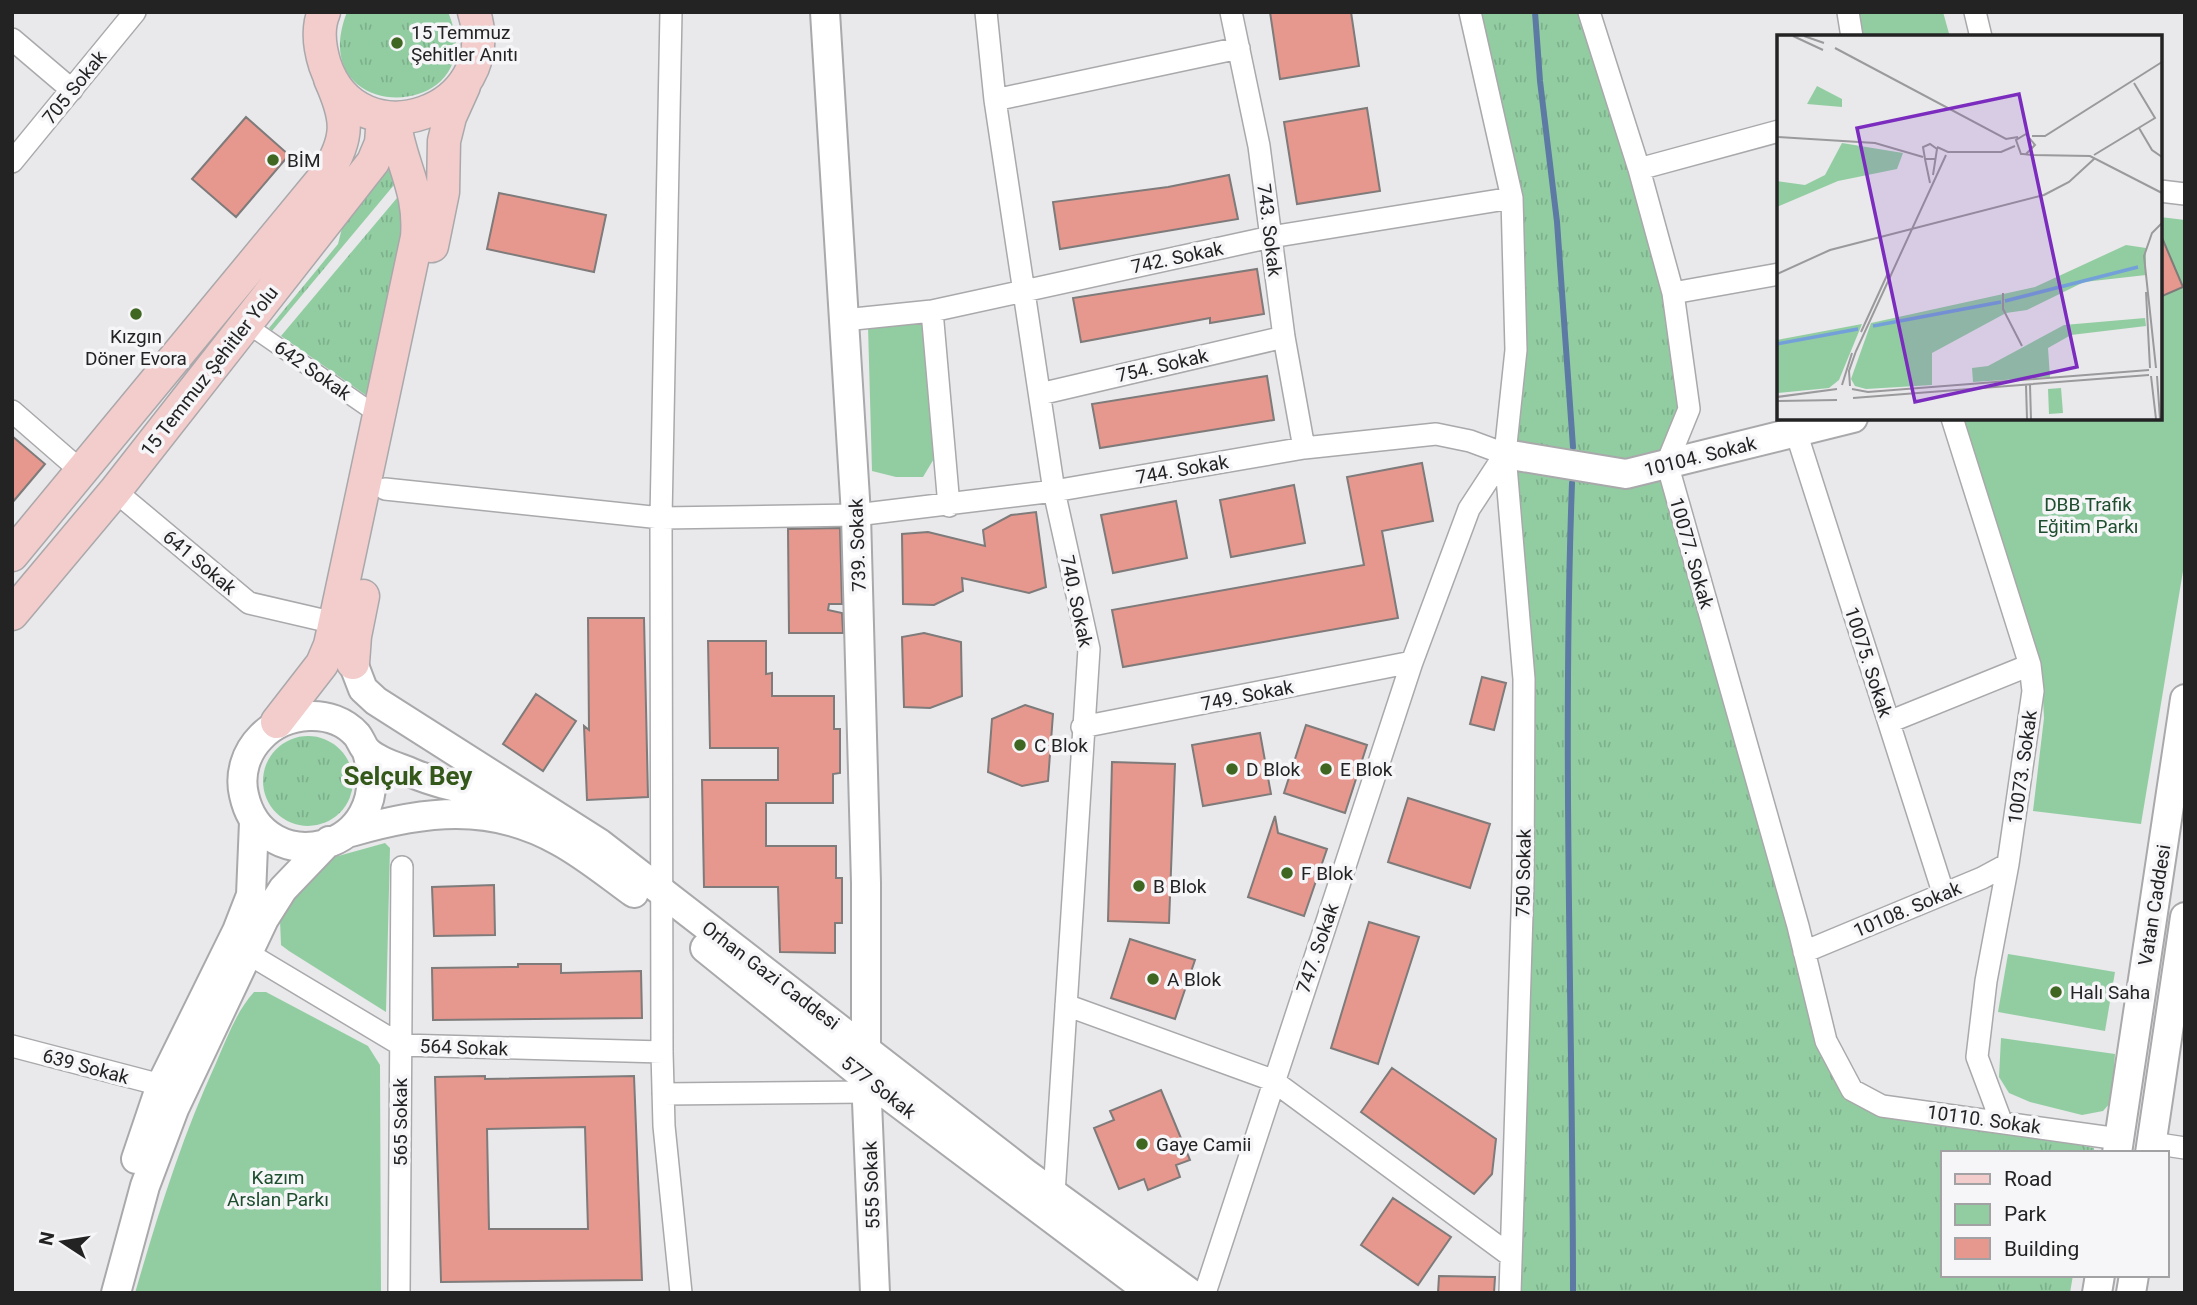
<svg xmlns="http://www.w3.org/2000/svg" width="2197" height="1305" font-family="Roboto,sans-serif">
	<defs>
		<pattern id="grass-tufts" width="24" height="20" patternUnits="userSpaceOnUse" patternTransform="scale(1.75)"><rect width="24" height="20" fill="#92cda2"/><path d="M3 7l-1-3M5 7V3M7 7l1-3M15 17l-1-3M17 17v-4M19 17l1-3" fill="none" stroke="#7eb08b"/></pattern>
	</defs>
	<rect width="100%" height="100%" fill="#e9e8eb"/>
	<path fill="url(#grass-tufts)" d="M 347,12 L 448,12 C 496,123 301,129 347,12 Z
		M 1470,12 L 1589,12 L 1639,169 L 1689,409 L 1667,463 L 1804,952 L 1852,1090 L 1882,1106 L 2094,1148 L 2094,1153 L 1943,1153 L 1943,1275 L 2073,1275 L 2070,1293 L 1512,1293 L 1523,882 L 1505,454 L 1512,198 Z
		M 387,165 L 399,179 L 272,331 L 269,328 L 338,244 L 343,224 Z
		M 402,192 L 406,216 L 367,396 L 281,336 Z
		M263 781a45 45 0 1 1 90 0a45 45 0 1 1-90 0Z"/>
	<path fill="#92cda2" d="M 1855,12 L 1943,12 L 1950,37 L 1855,37 Z
		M 2160,217 L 2185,220 L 2185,559 L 2141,824 L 2033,811 L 2044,718 L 2042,681 L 1956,418 L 2160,418 Z
		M 926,316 L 935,457 L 923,477 L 896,477 L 872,471 L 868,326 Z
		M 385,843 L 390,848 L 386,1012 L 289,951 L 281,945 L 280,920 L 286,908 L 331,858 Z
		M 2008,954 L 2115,972 L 2105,1031 L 1998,1012 Z
		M 254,992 L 266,992 L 368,1046 L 380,1065 L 381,1293 L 135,1293 C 158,1214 182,1137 216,1063 C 227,1038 236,1012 254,992 Z
		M 2001,1038 L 2115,1054 L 2112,1101 L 2103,1111 L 2082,1115 L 2030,1102 L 2009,1093 L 1999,1077 Z"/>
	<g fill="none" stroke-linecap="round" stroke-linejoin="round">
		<path stroke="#5c7aa3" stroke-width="6" d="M 1535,12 L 1540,81 L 1557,222 L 1573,447
			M 1572,483 C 1562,753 1573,1023 1573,1293"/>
	</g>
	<path fill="#e6978e" stroke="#7e7b7a" stroke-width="2" fill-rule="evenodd" d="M 1270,12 L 1351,12 L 1359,66 L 1280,79 Z
		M 1367,108 L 1380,191 L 1297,204 L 1284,122 Z
		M 246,117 L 289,155 L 236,217 L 192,179 Z
		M 1229,175 L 1238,219 L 1060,249 L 1053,202 L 1168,187 Z
		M 499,193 L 606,215 L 594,272 L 487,249 Z
		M 2160,233 L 2183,287 L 2160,297 Z
		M 1257,269 L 1264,314 L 1210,323 L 1210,318 L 1081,342 L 1073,298 Z
		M 1267,376 L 1274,420 L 1100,448 L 1092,404 Z
		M 12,436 L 45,464 L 12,503 Z
		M 1422,463 L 1433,521 L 1382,531 L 1398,618 L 1123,667 L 1112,610 L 1364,565 L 1347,477 Z
		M 1294,485 L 1305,543 L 1231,557 L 1220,500 Z
		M 1176,501 L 1187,558 L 1113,573 L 1101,515 Z
		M 1036,512 L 1046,587 L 1029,593 L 962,578 L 963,591 L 934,605 L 903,604 L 902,534 L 928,532 L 985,546 L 983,530 L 1011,515 Z
		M 840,528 L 842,604 L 829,604 L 828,610 L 842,613 L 843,633 L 789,633 L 788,529 Z
		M 588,618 L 644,618 L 648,797 L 587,800 L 584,726 L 589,730 Z
		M 924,633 L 961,642 L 962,696 L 930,708 L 904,707 L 902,637 Z
		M 708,641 L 766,641 L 766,674 L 772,673 L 772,696 L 834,696 L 834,729 L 840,729 L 840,773 L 833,774 L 833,803 L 766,803 L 766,846 L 836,846 L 836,878 L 842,878 L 842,923 L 835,923 L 835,953 L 780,952 L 778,887 L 704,887 L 702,780 L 778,780 L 778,748 L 710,748 Z
		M 1482,677 L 1506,683 L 1494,730 L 1470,724 Z
		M 536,694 L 576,721 L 543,771 L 503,744 Z
		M 1025,705 L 1053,714 L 1048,781 L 1022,786 L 988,772 L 992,719 Z
		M 1306,725 L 1367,745 L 1345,813 L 1284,793 Z
		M 1260,733 L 1271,794 L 1203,806 L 1192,745 Z
		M 1112,762 L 1175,764 L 1169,923 L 1108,921 Z
		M 1408,798 L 1490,824 L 1470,888 L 1388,862 Z
		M 1275,816 L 1278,833 L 1327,849 L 1304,916 L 1248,897 Z
		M 494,885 L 495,935 L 434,936 L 432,887 Z
		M 1369,922 L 1419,937 L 1378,1064 L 1331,1048 Z
		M 1130,939 L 1195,960 L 1175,1019 L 1111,998 Z
		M 518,964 L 561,964 L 561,973 L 641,971 L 642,1018 L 433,1020 L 432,968 L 518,967 Z
		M 1392,1068 L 1496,1139 L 1492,1174 L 1474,1194 L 1361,1112 Z
		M 485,1076 L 485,1079 L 634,1076 L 642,1280 L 441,1282 L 435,1077 ZM 585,1127 L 588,1229 L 489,1229 L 487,1129 Z
		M 1161,1090 L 1190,1160 L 1176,1165 L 1180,1177 L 1148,1190 L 1144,1179 L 1119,1189 L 1094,1128 L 1114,1120 L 1110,1111 Z
		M 1393,1198 L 1451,1237 L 1418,1285 L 1361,1245 Z
		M 1439,1276 L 1495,1277 L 1494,1293 L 1438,1293 Z"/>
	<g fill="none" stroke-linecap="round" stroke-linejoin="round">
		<defs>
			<path id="pedestrian" d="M 246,324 L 379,416"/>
			<path id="minor" d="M 671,12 L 661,518 L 662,1052 L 664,1126 L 681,1293
				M 986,12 L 995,100 L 1054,491 L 1089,649 L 1054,1194
				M 1231,12 L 1259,146 L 1284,337 L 1304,448
				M 1470,12 L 1512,198 L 1516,350 L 1505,454 L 1524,679 L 1523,882 L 1510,1293
				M 1589,12 L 1639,169 L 1673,293 L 1689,409 L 1667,463 L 1798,926 L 1826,1041 L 1852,1090 L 1882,1106 L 2119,1139
				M 1848,12 L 1852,37
				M 1975,12 L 1981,37
				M 12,39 L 72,90
				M 995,100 L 1239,48
				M 12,162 L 135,12
				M 1639,169 L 1779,131
				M 2160,191 L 2185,194
				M 1673,293 L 1779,274
				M 932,311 L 949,506
				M 844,320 L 932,311 L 1271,237 L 1512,198
				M 1040,394 L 1284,337
				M 12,411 L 81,471
				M 1952,418 L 2030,665 L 2033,691 L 2008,864 L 1986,981 L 1977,1057 L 2001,1121
				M 1796,432 L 1943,892
				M 385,489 L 661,518 L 856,515 L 1054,491 L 1304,448 L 1436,434 L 1470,441 L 1505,454
				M 115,491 L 249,603 L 335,623
				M 1889,722 L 2030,665
				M 1082,727 L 1412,662
				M 1804,952 L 1982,878 L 2008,864
				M 249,954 L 401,1045 L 662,1052
				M 1066,1005 L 1272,1080 L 1511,1256
				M 12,1046 L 161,1085
				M 663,1094 L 867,1092
				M 2152,1143 L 2185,1148
				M 399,1293 L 402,867
				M 1205,1293 L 1412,662 L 1469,509 L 1505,454"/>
			<path id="tertiary" d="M 825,12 L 856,515 L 866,883 L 866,1078 L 875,1293
				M 1505,454 L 1626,474 L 1853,418
				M 353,663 L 363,689 L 376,701 L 599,843 L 1025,1173 L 1190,1293
				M 367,752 C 397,854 263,882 244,795 C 239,774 246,752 261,737 C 285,712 332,707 357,735 C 361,740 363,748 368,752 C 379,762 398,767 412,773 C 444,787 481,791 515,801
				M 351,832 C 423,811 490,802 559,841 C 585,855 609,875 634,893
				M 705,948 L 872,1083 L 1151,1293
				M 2117,1153 L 2185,699
				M 2150,1153 L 2185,917
				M 136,1159 L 161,1085 L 237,931 L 251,895 L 254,822
				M 116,1293 L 145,1186 L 174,1109 L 264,919 L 283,889 L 329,841
				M 2097,1293 L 2100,1275
				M 2131,1293 L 2134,1275"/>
			<path id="secondary" d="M 324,12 C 317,28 320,49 325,65 C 358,162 505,113 474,12
				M 432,246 L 443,192 L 444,141 L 450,117 L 464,86
				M 12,555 L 326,175 C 350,137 348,119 330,79
				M 12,614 L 115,491 L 373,162 L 381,143 L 383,117
				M 353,663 L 355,636 L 363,596
				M 277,722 L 322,664 L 330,645 L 417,237 C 421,188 399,163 394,118"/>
		</defs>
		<use href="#pedestrian" stroke="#a9a8ab" stroke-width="19"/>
		<use href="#minor" stroke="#a9a8ab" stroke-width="24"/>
		<use href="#tertiary" stroke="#a9a8ab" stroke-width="32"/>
		<use href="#secondary" stroke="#a9a8ab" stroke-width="35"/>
		<use href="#pedestrian" stroke="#fff" stroke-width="16"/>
		<use href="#minor" stroke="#fff" stroke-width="21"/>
		<use href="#tertiary" stroke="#fff" stroke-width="28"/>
		<use href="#secondary" stroke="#f3cccc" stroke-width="32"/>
	</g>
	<g fill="#3f6722" stroke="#f6f5f8" stroke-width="2.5">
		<circle cx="397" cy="43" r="7"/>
		<circle cx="273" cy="160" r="7"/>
		<circle cx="136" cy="314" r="7"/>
		<circle cx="1020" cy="745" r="7"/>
		<circle cx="1232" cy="769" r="7"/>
		<circle cx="1326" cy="769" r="7"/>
		<circle cx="1287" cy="873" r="7"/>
		<circle cx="1139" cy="886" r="7"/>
		<circle cx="1153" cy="979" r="7"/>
		<circle cx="2056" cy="992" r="7"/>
		<circle cx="1142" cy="1144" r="7"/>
	</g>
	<g text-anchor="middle" stroke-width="7" stroke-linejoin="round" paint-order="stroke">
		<g font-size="19" fill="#232324" stroke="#f6f5f8" text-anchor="start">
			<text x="411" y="39">15 Temmuz<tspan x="411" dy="22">Şehitler Anıtı</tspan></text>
			<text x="287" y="167">BİM</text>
			<text x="136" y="343" text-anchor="middle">Kızgın<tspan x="136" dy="22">Döner Evora</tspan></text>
			<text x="1034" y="752">C Blok</text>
			<text x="1246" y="776">D Blok</text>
			<text x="1340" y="776">E Blok</text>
			<text x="1301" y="880">F Blok</text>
			<text x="1153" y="893">B Blok</text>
			<text x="1167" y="986">A Blok</text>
			<text x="2070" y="999">Halı Saha</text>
			<text x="1156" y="1151">Gaye Camii</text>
		</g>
		<g font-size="19" fill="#232324" stroke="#f6f5f8">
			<text transform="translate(74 87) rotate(-51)" y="7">705 Sokak</text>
			<text transform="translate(1270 230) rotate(83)" y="7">743. Sokak</text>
			<text transform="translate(1177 257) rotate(-12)" y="7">742. Sokak</text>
			<text transform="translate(1162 365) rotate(-13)" y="7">754. Sokak</text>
			<text transform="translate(313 370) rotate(35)" y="7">642 Sokak</text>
			<text transform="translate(209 371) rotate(-52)" y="7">15 Temmuz Şehitler Yolu</text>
			<text transform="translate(1700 456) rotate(-14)" y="7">10104. Sokak</text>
			<text transform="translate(1182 469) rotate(-10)" y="7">744. Sokak</text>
			<text transform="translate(857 545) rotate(-92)" y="7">739. Sokak</text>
			<text transform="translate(1692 553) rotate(74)" y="7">10077. Sokak</text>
			<text transform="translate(200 562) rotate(40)" y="7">641 Sokak</text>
			<text transform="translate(1077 601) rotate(78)" y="7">740. Sokak</text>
			<text transform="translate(1869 662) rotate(72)" y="7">10075. Sokak</text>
			<text transform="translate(1247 695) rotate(-11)" y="7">749. Sokak</text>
			<text transform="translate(2022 767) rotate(-82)" y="7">10073. Sokak</text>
			<text transform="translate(1523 873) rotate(-89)" y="7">750 Sokak</text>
			<text transform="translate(2154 905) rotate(-81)" y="7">Vatan Caddesi</text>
			<text transform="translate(1907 909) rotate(-23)" y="7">10108. Sokak</text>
			<text transform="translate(1317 948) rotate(-71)" y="7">747. Sokak</text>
			<text transform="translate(771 975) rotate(37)" y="7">Orhan Gazi Caddesi</text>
			<text transform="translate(464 1047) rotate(2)" y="7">564 Sokak</text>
			<text transform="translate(86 1066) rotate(15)" y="7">639 Sokak</text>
			<text transform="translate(879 1087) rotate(38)" y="7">577 Sokak</text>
			<text transform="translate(1984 1119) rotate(8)" y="7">10110. Sokak</text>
			<text transform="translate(400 1122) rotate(-90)" y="7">565 Sokak</text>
			<text transform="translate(871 1185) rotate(-92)" y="7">555 Sokak</text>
		</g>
		<g font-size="19" fill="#1d4e2e" stroke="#f6f5f8">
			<text x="2088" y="511">DBB Trafik<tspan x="2088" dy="22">Eğitim Parkı</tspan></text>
			<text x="278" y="1184">Kazım<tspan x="278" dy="22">Arslan Parkı</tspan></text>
		</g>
		<g font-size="26" font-weight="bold" fill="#345819" stroke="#f6f5f8">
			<text x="408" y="785">Selçuk Bey</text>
		</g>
	</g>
	<g transform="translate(1777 35)">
		<rect width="385" height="385" fill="#e9e8eb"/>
		<path d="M 349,210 L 369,213 L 369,240 L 307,247 L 250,275 L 229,278 L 155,318 L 155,350 L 89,354 L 78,351 L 74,344 L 94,288 L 258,252 ZM 85,289 L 62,345 L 52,353 L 0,358 L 0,305 ZM 284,353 L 286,378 L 272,379 L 271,354 Z" fill="#92cda2"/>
		<path d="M 40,51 L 65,64 L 65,72 L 30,69 ZM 65,108 L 126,118 L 120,134 L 61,146 L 0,172 L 0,146 L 28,150 L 48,140 ZM 368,283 L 369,291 L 294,300 L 271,313 L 273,342 L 196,347 L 195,333 L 211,331 L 287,290 Z" fill="#92cda2"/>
		<path fill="none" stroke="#74a0d9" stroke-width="3.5" d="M 228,266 L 361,232M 96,291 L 224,267M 0,309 L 81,294"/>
		<path fill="none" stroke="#9a999b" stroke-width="2" d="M 16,1 L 46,15M 27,1 L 47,8M 58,13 L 229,104 L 241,102M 362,93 L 375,115 L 385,122M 255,101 L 268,101 L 385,27M 0,102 L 98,108 L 146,122M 160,112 L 171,117 L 224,117 L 238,111M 249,119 L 258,110 L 249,99 L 239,105 L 244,119 L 246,119 L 255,120 L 313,121 L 385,158M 317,120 L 378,83 L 357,48M 148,124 L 153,148M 156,140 L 160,114 L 153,109 L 146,112 L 148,124 L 158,124M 0,239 L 53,215 L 267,160 L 292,147 L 317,124M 369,257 L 373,333M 226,258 L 226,274 L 245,311M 84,297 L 111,238M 379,333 L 367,221 L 375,198 L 385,188M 374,341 L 379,384M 380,341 L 383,384M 65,350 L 75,318M 249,350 L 250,384M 253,350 L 254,384M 73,351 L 72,336 L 79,316 L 169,120M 75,354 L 91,357 L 372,335M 0,362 L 60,354M 76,363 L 372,340M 0,366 L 60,365"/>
		<path fill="#7b2cbf" fill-opacity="0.15" stroke="#7b2cbf" stroke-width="3.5" d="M 242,59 L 300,332 L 138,367 L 80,93 Z"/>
		<rect width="385" height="385" fill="none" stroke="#232324" stroke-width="3.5"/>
	</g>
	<rect width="2197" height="1305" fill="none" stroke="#232324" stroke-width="28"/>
	<rect x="1941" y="1151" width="228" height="126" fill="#f6f5f8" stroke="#a2a1a3" stroke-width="2"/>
	<rect x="1955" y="1174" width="35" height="10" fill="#f3cccc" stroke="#a2a1a3" stroke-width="2"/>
	<text x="2004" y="1186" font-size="21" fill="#232324">Road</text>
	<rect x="1955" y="1204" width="35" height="21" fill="#92cda2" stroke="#a2a1a3" stroke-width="2"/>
	<text x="2004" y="1221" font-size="21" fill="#232324">Park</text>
	<rect x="1955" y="1238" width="35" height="21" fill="#e6978e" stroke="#a2a1a3" stroke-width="2"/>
	<text x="2004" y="1256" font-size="21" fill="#232324">Building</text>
	<g transform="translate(63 1242) rotate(282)" stroke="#f6f5f8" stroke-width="5" paint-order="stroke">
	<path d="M0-5L12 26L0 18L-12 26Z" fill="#232324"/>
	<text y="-10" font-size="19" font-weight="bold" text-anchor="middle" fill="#232324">N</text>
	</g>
</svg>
